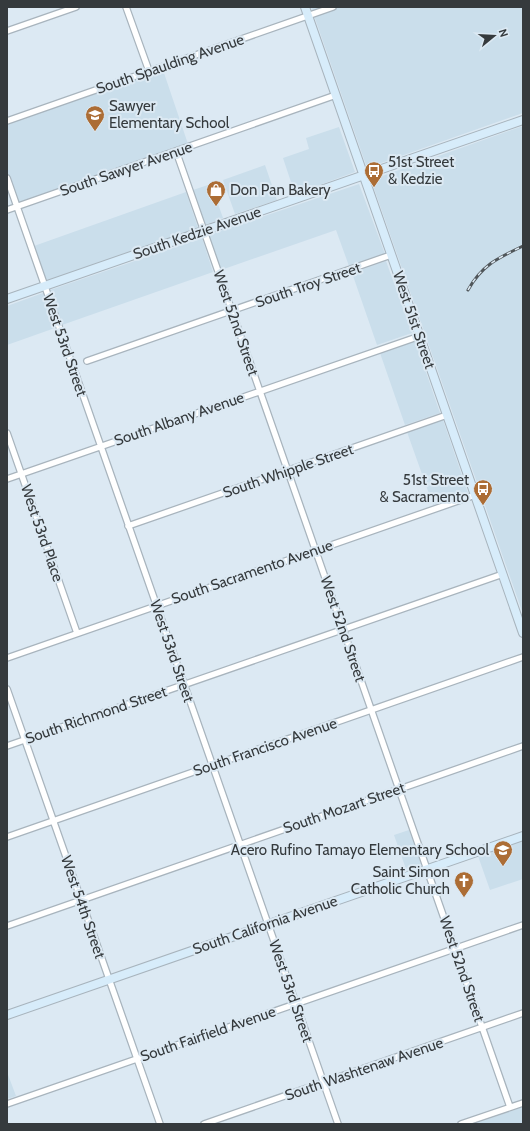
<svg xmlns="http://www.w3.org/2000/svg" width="530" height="1131" font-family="Cabin,sans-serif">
	<rect width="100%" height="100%" fill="#dce9f3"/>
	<path fill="#cadeeb" d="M 311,7 L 523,7 L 523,113 L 367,168 Z
		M 163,70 L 188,144 L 18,204 L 7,172 L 7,124 Z
		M 523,126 L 523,614 L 371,180 Z
		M 339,127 L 355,172 L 295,194 L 283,158 L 309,149 L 306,138 Z
		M 265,165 L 277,200 L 235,214 L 223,180 Z
		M 211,184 L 223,218 L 205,225 L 193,190 Z
		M 359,184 L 385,254 L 349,266 L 336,230 L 221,270 L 208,235 Z
		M 186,192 L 198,228 L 46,281 L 34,246 Z
		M 202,238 L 213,272 L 62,325 L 50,290 Z
		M 386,261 L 412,333 L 377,345 L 352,273 Z
		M 43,293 L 55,328 L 7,345 L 7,306 Z
		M 415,340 L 440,413 L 405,425 L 380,353 Z
		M 443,420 L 468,493 L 433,505 L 407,432 Z
		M 409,830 L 421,864 L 406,869 L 394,835 Z
		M 523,841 L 523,879 L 490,890 L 478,856 Z
		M 7,1072 L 16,1096 L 7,1099 Z
		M 523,1107 L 523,1124 L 474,1124 Z"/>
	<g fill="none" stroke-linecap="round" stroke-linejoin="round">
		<defs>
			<path id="street" d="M 126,7 L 149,71
				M 7,31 L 76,7
				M 7,121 L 333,7
				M 176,151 L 510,1107
				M 7,178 L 338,1124
				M 7,210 L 336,95
				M 87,361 L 391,255
				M 7,433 L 77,633
				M 7,479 L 420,336
				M 128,526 L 447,415
				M 7,658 L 475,495
				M 7,689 L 160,1124
				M 7,746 L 503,574
				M 7,837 L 523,657
				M 7,926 L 523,746
				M 7,1104 L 523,925
				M 204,1124 L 523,1013
				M 461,1124 L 523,1103"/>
			<path id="secondary" d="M 305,7 L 523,633
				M 7,299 L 523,120
				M 7,1015 L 523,836"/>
		</defs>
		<use href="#street" stroke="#a8b4bd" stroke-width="8"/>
		<use href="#secondary" stroke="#a8b4bd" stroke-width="10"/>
		<use href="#street" stroke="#fff" stroke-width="5.5"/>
		<use href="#secondary" stroke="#d7ecfa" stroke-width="8"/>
		<defs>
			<path id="rail" d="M 468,290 C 482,265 498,258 523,246"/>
		</defs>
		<use href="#rail" stroke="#50565a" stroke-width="3"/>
		<use href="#rail" stroke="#dce9f3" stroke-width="1.5" stroke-dasharray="4.5" stroke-linecap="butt"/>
	</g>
	<defs>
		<symbol id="school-pin" viewBox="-11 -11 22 30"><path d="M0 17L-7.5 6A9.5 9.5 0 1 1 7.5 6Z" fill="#ac6d35" stroke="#dce9f3"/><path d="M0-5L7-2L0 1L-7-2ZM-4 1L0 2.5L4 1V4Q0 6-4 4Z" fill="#fff"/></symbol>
		<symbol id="bus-pin" viewBox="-11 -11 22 30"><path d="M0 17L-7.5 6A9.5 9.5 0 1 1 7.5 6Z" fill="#ac6d35" stroke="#dce9f3"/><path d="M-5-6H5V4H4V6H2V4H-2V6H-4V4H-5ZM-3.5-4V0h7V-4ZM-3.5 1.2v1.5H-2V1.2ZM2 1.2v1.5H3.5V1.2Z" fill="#fff"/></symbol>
		<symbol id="shop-pin" viewBox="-11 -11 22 30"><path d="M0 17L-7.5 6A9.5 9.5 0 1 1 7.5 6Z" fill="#ac6d35" stroke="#dce9f3"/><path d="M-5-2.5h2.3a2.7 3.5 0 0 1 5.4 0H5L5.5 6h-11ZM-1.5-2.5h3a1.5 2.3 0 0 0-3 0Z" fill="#fff"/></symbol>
		<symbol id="church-pin" viewBox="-11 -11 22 30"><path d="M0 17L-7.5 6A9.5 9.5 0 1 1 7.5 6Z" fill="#ac6d35" stroke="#dce9f3"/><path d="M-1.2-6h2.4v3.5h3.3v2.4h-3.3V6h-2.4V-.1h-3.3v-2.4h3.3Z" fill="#fff"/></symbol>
	</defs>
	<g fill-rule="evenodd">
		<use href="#school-pin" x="84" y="104" width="22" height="30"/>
		<use href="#bus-pin" x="363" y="160" width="22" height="30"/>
		<use href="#shop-pin" x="205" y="179" width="22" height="30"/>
		<use href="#bus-pin" x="472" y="478" width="22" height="30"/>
		<use href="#school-pin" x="492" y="839" width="22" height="30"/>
		<use href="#church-pin" x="453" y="870" width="22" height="30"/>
	</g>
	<g text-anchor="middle" stroke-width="4" stroke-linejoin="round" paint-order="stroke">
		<g font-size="15" fill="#353a3d" stroke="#dce9f3">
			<text transform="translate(170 64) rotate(-19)" y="5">South Spaulding Avenue</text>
			<text transform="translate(126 169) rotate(-19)" y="5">South Sawyer Avenue</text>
			<text transform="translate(197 233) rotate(-19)" y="5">South Kedzie Avenue</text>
			<text transform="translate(308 285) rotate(-19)" y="5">South Troy Street</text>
			<text transform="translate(414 320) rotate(71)" y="5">West 51st Street</text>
			<text transform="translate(236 323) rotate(71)" y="5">West 52nd Street</text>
			<text transform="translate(65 345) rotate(71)" y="5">West 53rd Street</text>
			<text transform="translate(179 419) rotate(-19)" y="5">South Albany Avenue</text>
			<text transform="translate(288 471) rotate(-19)" y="5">South Whipple Street</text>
			<text transform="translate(42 533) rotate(71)" y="5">West 53rd Place</text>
			<text transform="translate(252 572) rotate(-19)" y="5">South Sacramento Avenue</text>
			<text transform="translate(343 629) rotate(71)" y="5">West 52nd Street</text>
			<text transform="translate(172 651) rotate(71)" y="5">West 53rd Street</text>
			<text transform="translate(96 715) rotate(-19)" y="5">South Richmond Street</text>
			<text transform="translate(265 747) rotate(-19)" y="5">South Francisco Avenue</text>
			<text transform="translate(344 808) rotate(-19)" y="5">South Mozart Street</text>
			<text transform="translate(83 907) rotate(71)" y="5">West 54th Street</text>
			<text transform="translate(265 925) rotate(-19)" y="5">South California Avenue</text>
			<text transform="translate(462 969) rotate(71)" y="5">West 52nd Street</text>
			<text transform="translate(291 991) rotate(71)" y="5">West 53rd Street</text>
			<text transform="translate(208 1034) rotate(-19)" y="5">South Fairfield Avenue</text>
			<text transform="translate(364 1069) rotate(-19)" y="5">South Washtenaw Avenue</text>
		</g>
		<g font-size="15" fill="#353a3d" stroke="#dce9f3" text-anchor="start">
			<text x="109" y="111">Sawyer<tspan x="109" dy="17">Elementary School</tspan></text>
			<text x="388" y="167">51st Street<tspan x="388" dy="17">&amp; Kedzie</tspan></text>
			<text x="230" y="195">Don Pan Bakery</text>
			<text x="469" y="485" text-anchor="end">51st Street<tspan x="469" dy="17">&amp; Sacramento</tspan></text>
			<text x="489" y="855" text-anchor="end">Acero Rufino Tamayo Elementary School</text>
			<text x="450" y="877" text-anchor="end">Saint Simon<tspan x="450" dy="17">Catholic Church</tspan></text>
		</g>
	</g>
	<rect width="530" height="1131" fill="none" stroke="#353a3d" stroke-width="16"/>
	<g transform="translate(494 36) rotate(72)" stroke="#dce9f3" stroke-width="3" paint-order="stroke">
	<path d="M0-3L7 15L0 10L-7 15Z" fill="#353a3d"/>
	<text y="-6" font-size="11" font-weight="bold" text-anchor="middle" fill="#353a3d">N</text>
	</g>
</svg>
